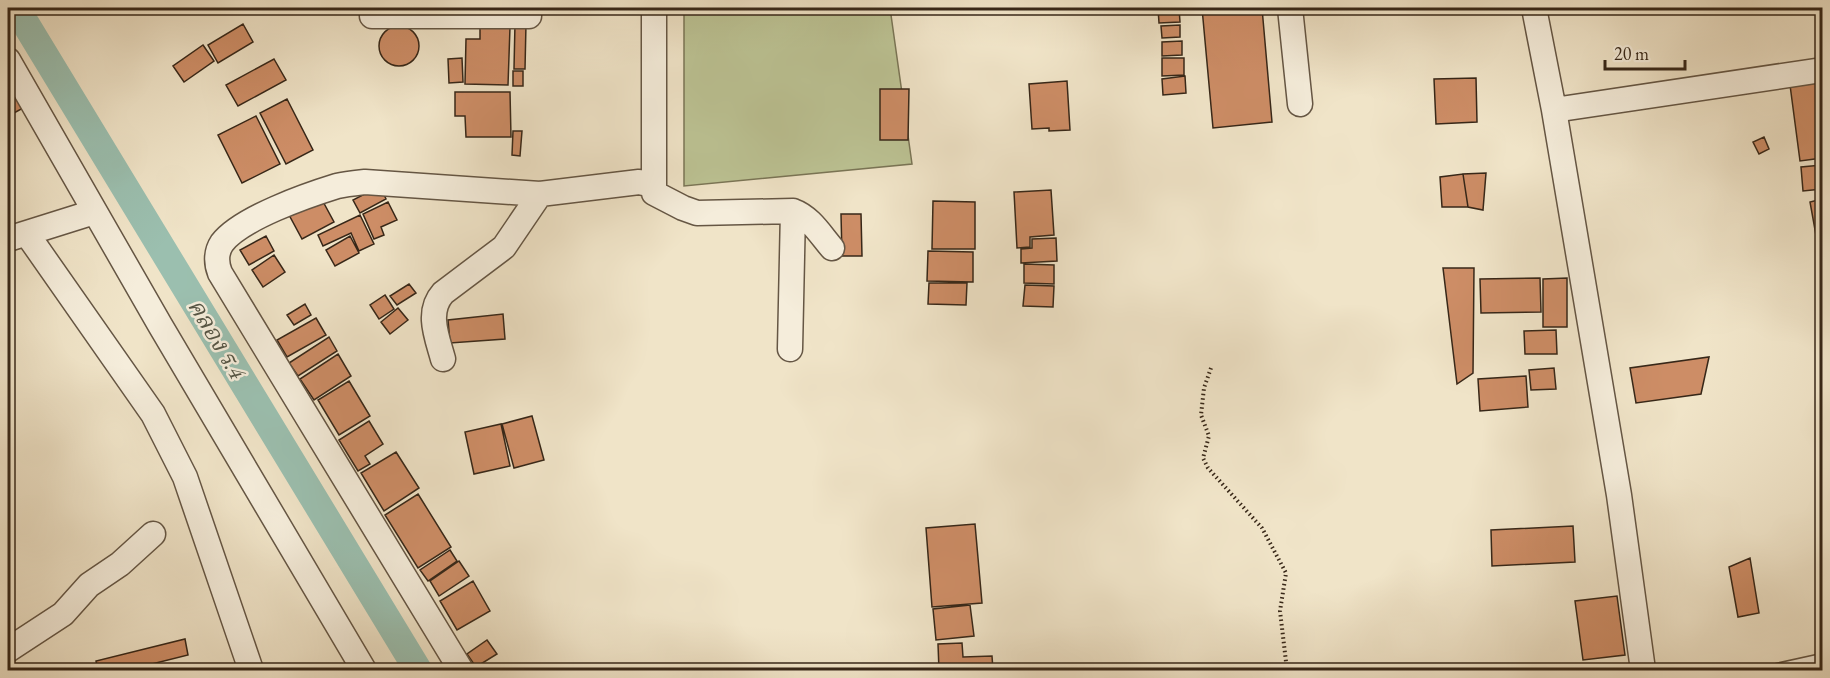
<svg xmlns="http://www.w3.org/2000/svg" width="1830" height="678" font-family="'EB Garamond','Noto Serif Thai',serif">
	<rect width="100%" height="100%" fill="#f0e4c8"/>
	<filter id="stains"><feTurbulence type="fractalNoise" baseFrequency=".00333" numOctaves="4"/><feColorMatrix values="0 0 0 0 .2 0 0 0 0 .09 0 0 0 0 .02 0 0 0 .5 -.17"/></filter>
	<radialGradient id="worn" r=".72"><stop offset=".6" stop-color="#630" stop-opacity="0"/><stop offset="1" stop-color="#630" stop-opacity=".3"/></radialGradient>
	<path fill="#bcc394" stroke="#7a7556" stroke-width="1.5" d="M 684,8 L 890,8 L 912,164 L 684,186 Z"/>
	<g fill="none" stroke-linecap="round" stroke-linejoin="round">
		<path stroke="#9bbfaf" stroke-width="28" d="M 16,8 L 418,670"/>
	</g>
	<path fill="#cd8d66" stroke="#372718" stroke-width="1.5" d="M 1158,8 L 1179,8 L 1180,22 L 1159,23 Z
		M 1202,8 L 1262,8 L 1272,122 L 1213,128 Z
		M 515,23 L 526,24 L 525,69 L 514,69 Z
		M 243,24 L 253,42 L 218,63 L 208,45 Z
		M 1180,25 L 1180,37 L 1162,38 L 1161,26 Z
		M379 46a20 20 0 1 1 40 0a20 20 0 1 1-40 0Z
		M 480,27 L 510,27 L 508,85 L 465,84 L 466,39 L 480,39 Z
		M 1182,41 L 1182,55 L 1162,56 L 1162,42 Z
		M 203,45 L 214,61 L 184,82 L 173,66 Z
		M 462,58 L 463,82 L 449,83 L 448,59 Z
		M 1162,58 L 1184,58 L 1184,75 L 1162,76 Z
		M 274,59 L 286,80 L 238,106 L 226,85 Z
		M 513,71 L 523,71 L 523,86 L 513,86 Z
		M 1185,76 L 1186,93 L 1163,95 L 1162,79 Z
		M 8,78 L 25,107 L 14,113 L 8,102 Z
		M 1476,78 L 1477,122 L 1436,124 L 1434,79 Z
		M 1822,80 L 1822,158 L 1800,161 L 1790,85 Z
		M 1067,81 L 1070,130 L 1049,131 L 1049,128 L 1032,129 L 1029,84 Z
		M 880,89 L 909,89 L 908,140 L 880,140 Z
		M 455,92 L 510,92 L 511,137 L 466,137 L 465,116 L 455,116 Z
		M 287,99 L 313,150 L 286,164 L 260,113 Z
		M 256,116 L 280,164 L 242,183 L 218,135 Z
		M 513,131 L 522,131 L 520,156 L 512,155 Z
		M 1764,137 L 1769,149 L 1759,154 L 1753,142 Z
		M 1822,165 L 1822,189 L 1803,191 L 1801,167 Z
		M 1486,173 L 1483,210 L 1468,207 L 1463,174 Z
		M 1463,174 L 1468,207 L 1442,207 L 1440,177 Z
		M 380,186 L 386,199 L 360,213 L 353,200 Z
		M 1051,190 L 1054,235 L 1030,237 L 1030,247 L 1017,248 L 1014,192 Z
		M 320,196 L 334,222 L 302,239 L 288,213 Z
		M 1822,199 L 1822,252 L 1819,252 L 1810,202 Z
		M 933,201 L 975,202 L 975,249 L 932,249 Z
		M 388,202 L 397,220 L 381,227 L 384,235 L 374,239 L 363,214 Z
		M 841,214 L 861,214 L 862,256 L 842,256 Z
		M 360,215 L 374,244 L 359,251 L 351,233 L 323,246 L 318,235 Z
		M 266,236 L 274,251 L 249,265 L 240,250 Z
		M 350,236 L 359,253 L 335,266 L 326,250 Z
		M 1056,238 L 1057,261 L 1021,263 L 1021,249 L 1032,248 L 1032,239 Z
		M 928,251 L 973,252 L 973,282 L 927,281 Z
		M 274,255 L 285,272 L 263,287 L 252,270 Z
		M 1024,264 L 1054,265 L 1054,284 L 1024,283 Z
		M 1443,268 L 1474,268 L 1473,373 L 1457,384 Z
		M 1540,278 L 1541,312 L 1481,313 L 1480,279 Z
		M 1567,278 L 1567,327 L 1543,327 L 1543,279 Z
		M 929,283 L 967,283 L 966,305 L 928,304 Z
		M 409,284 L 416,293 L 397,305 L 390,296 Z
		M 1025,285 L 1054,286 L 1053,307 L 1023,306 Z
		M 385,295 L 394,309 L 379,319 L 370,305 Z
		M 305,304 L 311,315 L 294,325 L 287,315 Z
		M 398,308 L 408,320 L 390,334 L 381,322 Z
		M 503,314 L 505,339 L 450,343 L 448,320 Z
		M 316,318 L 326,335 L 287,357 L 277,340 Z
		M 1556,330 L 1557,354 L 1525,354 L 1524,331 Z
		M 329,337 L 337,351 L 298,376 L 289,363 Z
		M 338,354 L 351,376 L 314,400 L 300,379 Z
		M 1709,357 L 1701,394 L 1636,403 L 1630,368 Z
		M 1554,368 L 1556,389 L 1531,390 L 1529,370 Z
		M 1526,376 L 1528,407 L 1480,411 L 1478,379 Z
		M 349,381 L 370,416 L 339,435 L 318,400 Z
		M 532,416 L 544,460 L 514,468 L 502,424 Z
		M 369,421 L 383,444 L 365,456 L 370,464 L 358,471 L 339,440 Z
		M 501,424 L 510,466 L 474,474 L 465,432 Z
		M 396,452 L 419,488 L 384,511 L 361,473 Z
		M 418,494 L 451,547 L 418,568 L 385,515 Z
		M 975,524 L 982,603 L 932,607 L 926,528 Z
		M 1573,526 L 1575,562 L 1492,566 L 1491,530 Z
		M 450,550 L 457,561 L 428,581 L 420,570 Z
		M 1750,558 L 1759,613 L 1738,617 L 1729,567 Z
		M 459,561 L 469,576 L 439,596 L 430,581 Z
		M 473,581 L 490,611 L 457,630 L 440,601 Z
		M 1617,596 L 1625,655 L 1583,660 L 1575,601 Z
		M 970,605 L 974,636 L 936,640 L 933,609 Z
		M 185,639 L 188,655 L 128,670 L 98,670 L 96,661 Z
		M 487,640 L 497,654 L 476,667 L 467,654 Z
		M 962,643 L 963,657 L 992,656 L 993,670 L 939,670 L 938,644 Z"/>
	<g fill="none" stroke-linecap="round" stroke-linejoin="round">
		<defs>
			<path id="lane" d="M 1777,670 L 1822,660"/>
			<path id="street" d="M 372,8 L 372,16 L 529,16
				M 1290,8 L 1300,104
				M 1534,8 L 1554,110 L 1619,495 L 1643,670
				M 8,60 L 160,325 L 364,670
				M 1554,110 L 1822,70
				M 654,193 L 654,8
				M 27,234 L 153,414 L 185,477 L 251,670
				M 8,239 L 94,212
				M 790,349 L 793,211
				M 443,359 C 437,337 426,312 443,293 L 504,247 L 540,194
				M 8,650 L 63,614 L 89,585 L 120,564 L 153,534
				M 461,670 L 220,273 C 216,263 216,252 222,243 C 241,218 308,195 337,186 C 346,184 356,183 365,182 L 540,194 L 639,182 L 653,185 L 654,193 L 683,208 L 697,213 L 793,211 C 810,217 820,234 832,248"/>
		</defs>
		<use href="#lane" stroke="#655644" stroke-width="15"/>
		<use href="#street" stroke="#655644" stroke-width="27"/>
		<path stroke="#372718" stroke-width="4" stroke-dasharray="1.5 3" stroke-linecap="butt" d="M 1211,368 L 1204,388 L 1201,415 L 1209,436 L 1203,458 L 1208,468 L 1262,528 L 1286,573 L 1280,611 L 1287,670"/>
		<use href="#lane" stroke="#f5eddb" stroke-width="12"/>
		<use href="#street" stroke="#f5eddb" stroke-width="24"/>
	</g>
	<g text-anchor="middle" stroke-width="5" stroke-linejoin="round" paint-order="stroke">
		<g font-size="24" font-style="italic" fill="#555545" stroke="#f5eddb">
			<text transform="translate(217 339) rotate(59)" y="8">คลอง ร.4</text>
		</g>
	</g>
	<rect width="1830" height="678" fill="none" stroke="#f0e4c8" stroke-width="30"/>
	<rect x="9" y="9" width="1812" height="660" fill="none" stroke="#372718" stroke-width="3"/>
	<rect x="15" y="15" width="1800" height="648" fill="none" stroke="#372718" stroke-width="1.5"/>
	<path d="M1605 60v9h80v-9" fill="none" stroke="#372718" stroke-width="3"/>
	<text x="1614" y="60" font-size="18" fill="#372718" stroke="#f5eddb" stroke-width="4.5" paint-order="stroke">20 m</text>
	<rect width="100%" height="100%" filter="url(#stains)"/>
	<rect width="100%" height="100%" fill="url(#worn)"/>
</svg>
